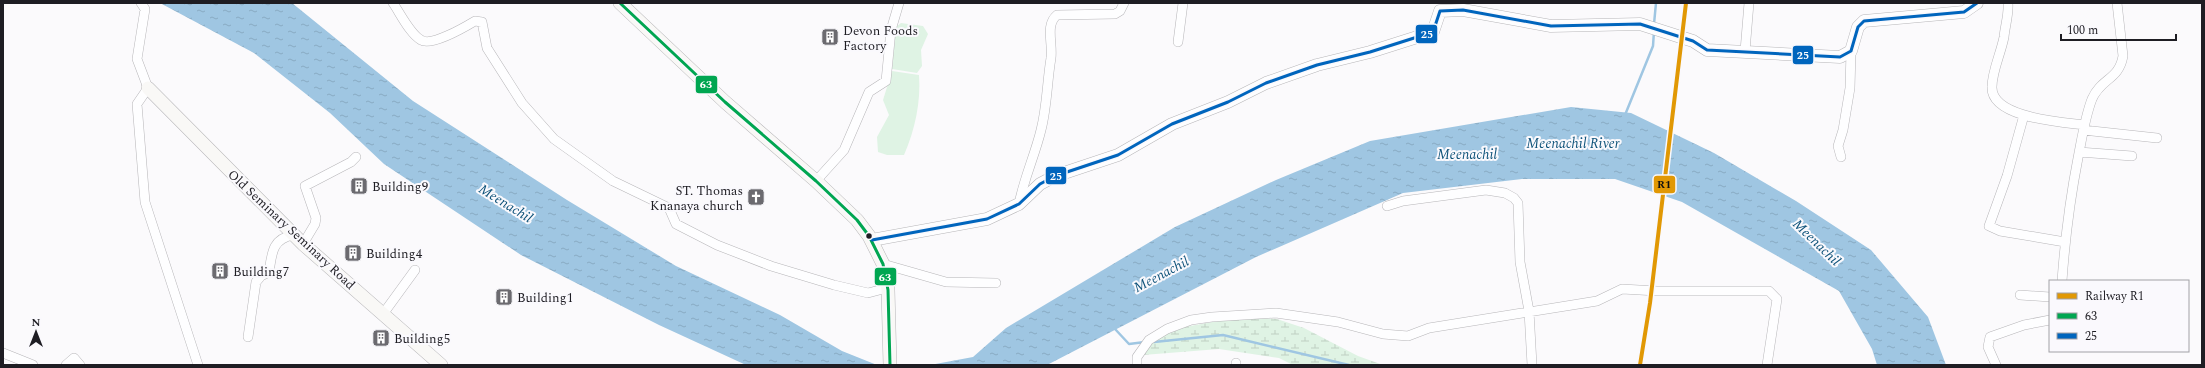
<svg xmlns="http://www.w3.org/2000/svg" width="2205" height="368" font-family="Spectral,serif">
	<defs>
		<pattern id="wetland-marsh" width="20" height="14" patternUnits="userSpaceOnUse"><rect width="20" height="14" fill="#dff3e4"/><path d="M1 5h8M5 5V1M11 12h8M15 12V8" fill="none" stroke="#bfd0c3"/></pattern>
		<pattern id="water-ripples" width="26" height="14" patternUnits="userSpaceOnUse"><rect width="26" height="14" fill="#9fc6e2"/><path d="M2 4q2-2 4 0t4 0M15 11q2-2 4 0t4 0" fill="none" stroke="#88aac2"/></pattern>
	</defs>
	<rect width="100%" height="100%" fill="#fbfafc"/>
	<path fill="#dff3e4" d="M 901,23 L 923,26 L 928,34 L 921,50 L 922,66 L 917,73 L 892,69 L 896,27 Z
		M 892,71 L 919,75 C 921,102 915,130 904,155 L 887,155 L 878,152 L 877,137 L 889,115 L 883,100 Z"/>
	<path fill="url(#wetland-marsh)" d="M 1240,317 L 1277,319 L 1304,328 L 1358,356 L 1383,365 L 1293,365 L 1279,358 L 1219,349 L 1143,355 L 1150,341 L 1179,328 Z"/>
	<path fill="url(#water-ripples)" d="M 160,3 L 292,3 L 413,101 L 567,200 L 676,266 L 780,315 L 842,351 L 877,365 L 746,365 L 659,325 L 521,255 L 384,164 L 330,113 L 254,53 Z
		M 1571,107 L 1631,113 L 1714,153 L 1796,201 L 1871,250 L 1928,317 L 1946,365 L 1877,365 L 1872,349 L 1839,291 L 1682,202 L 1615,179 L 1522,179 L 1403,193 L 1256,257 L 1047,365 L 930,365 L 973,357 L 1006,328 L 1175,227 L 1276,180 L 1370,141 Z"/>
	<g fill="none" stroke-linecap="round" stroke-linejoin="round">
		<path stroke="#9fc6e2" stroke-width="2.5" d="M 1654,24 L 1656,3
			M 1625,115 L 1653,46 L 1654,31
			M 1115,329 L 1129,344 L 1145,342
			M 1154,342 L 1223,335 L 1349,365"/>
		<defs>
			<path id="minor" d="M 141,3 L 145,9 L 137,59 L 148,88 L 137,104 L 145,202 L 198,365
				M 393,3 C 400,13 410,34 421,40 C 431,47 465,27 475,21 L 482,22 L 487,48 L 522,103 L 554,139 L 613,181 L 669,208 L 676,224 L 717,245 L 771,266 L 834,285 L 868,293 L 887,288
				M 2008,3 C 2009,14 2005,26 2004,37 C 2001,53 1992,71 1992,87 C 1991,118 2062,122 2085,125
				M 1178,42 L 1183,3
				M 1745,51 L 1749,3
				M 2024,115 L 2007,176 L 1989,226 L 2000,231 L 2065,242
				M 2083,130 L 2157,138
				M 2079,152 L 2132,156
				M 1841,157 L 1838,146 L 1843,130 L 1850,88 L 1851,51
				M 816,181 L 844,150 L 869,92 L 886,81 L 891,30 L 899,3
				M 1019,204 C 1024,178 1035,155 1041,130 C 1047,107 1047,82 1051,58 C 1053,43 1045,25 1057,15 L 1115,14 L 1120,11 L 1124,3
				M 1387,206 L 1403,201 L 1486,190 L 1505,193 L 1514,198 L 1518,203 L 1520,262 L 1529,311 L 1532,365
				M 303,244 L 315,224 L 316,218 L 305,186 L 351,162 L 356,157
				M 883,264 L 946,282 L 996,283
				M 2062,281 C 2065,239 2070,199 2078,158 C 2082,138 2085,117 2092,99 C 2101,78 2119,80 2123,56 L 2117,3
				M 2020,295 L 2050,297
				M 383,314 L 415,270
				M 248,337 L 256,282 L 261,276 L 269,272 C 272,253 272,239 293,235
				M 3,353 L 33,365
				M 1236,363 L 1236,365
				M 66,365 L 74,358 L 80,365
				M 1137,365 L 1137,357 L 1149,340 L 1167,329 L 1191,320 L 1212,317 L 1276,313 L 1338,322 L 1383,334 L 1408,336 L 1429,328 L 1597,301 L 1622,289 L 1657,291 L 1769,291 L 1777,299 L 1767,365
				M 1996,365 L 1988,347 L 1990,337 L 2024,325 L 2050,320"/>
			<path id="tertiary" d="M 872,240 L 987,219 L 1019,204 L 1040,184 L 1055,176 L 1118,155 L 1172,124 L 1228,102 L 1266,83 L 1317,65 L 1370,52 L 1433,32 L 1440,11 L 1463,10 L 1551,26 L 1640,24 L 1693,41 L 1707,50 L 1840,57 L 1851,51 L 1858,27 L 1864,21 L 1964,12 L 1977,3"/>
			<path id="secondary" d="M 620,3 L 725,102 L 816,181 L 857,220 L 869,236 L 883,264 L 888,290 L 890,365
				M 148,88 L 303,244 L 441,365"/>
		</defs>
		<use href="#minor" stroke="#b7b6b9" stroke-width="10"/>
		<use href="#tertiary" stroke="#b7b6b9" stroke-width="13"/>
		<use href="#secondary" stroke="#b7b6b9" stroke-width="14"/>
		<use href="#minor" stroke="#fefeff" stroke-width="9"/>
		<use href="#tertiary" stroke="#fefeff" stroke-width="12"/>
		<use href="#secondary" stroke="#f9f8f6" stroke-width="13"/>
		<path stroke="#c9c9c9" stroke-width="2.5" d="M 1640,365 L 1650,303 L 1686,3"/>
		<defs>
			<path id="bus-1" d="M 620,3 L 725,102 L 816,181 L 857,220 L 869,236 L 883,264 L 888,290 L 890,365"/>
			<path id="bus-2" d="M 872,240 L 987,219 L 1019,204 L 1040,184 L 1055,176 L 1118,155 L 1172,124 L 1228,102 L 1266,83 L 1317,65 L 1370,52 L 1433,32 L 1440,11 L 1463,10 L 1551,26 L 1640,24 L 1693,41 L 1707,50 L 1840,57 L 1851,51 L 1858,27 L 1864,21 L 1964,12 L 1977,3"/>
		</defs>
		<use href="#bus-1" stroke="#faf9fd" stroke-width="6"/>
		<use href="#bus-2" stroke="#faf9fd" stroke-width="6"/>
		<use href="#bus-1" stroke="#00a651" stroke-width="3"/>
		<use href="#bus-2" stroke="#0065bd" stroke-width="3"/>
		<defs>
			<path id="rail-1" d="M 1640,365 L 1650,303 L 1686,3"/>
		</defs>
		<use href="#rail-1" stroke="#faf9fd" stroke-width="7"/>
		<use href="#rail-1" stroke="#e19804" stroke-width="4"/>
	</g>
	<defs>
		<symbol id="building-square" viewBox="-11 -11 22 22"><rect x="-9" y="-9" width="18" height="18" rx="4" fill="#6b6a6f" stroke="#faf9fd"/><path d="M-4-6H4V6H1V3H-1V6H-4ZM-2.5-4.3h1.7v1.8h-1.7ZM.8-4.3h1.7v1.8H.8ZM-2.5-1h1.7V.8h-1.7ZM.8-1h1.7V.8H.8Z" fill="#fff"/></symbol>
		<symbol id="church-square" viewBox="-11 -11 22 22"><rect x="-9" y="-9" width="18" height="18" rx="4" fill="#6b6a6f" stroke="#faf9fd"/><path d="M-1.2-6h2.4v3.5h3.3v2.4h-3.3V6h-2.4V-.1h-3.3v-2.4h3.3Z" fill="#fff"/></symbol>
	</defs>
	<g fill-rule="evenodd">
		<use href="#building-square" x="820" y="27" width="20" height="20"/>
		<use href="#building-square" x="349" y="176" width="20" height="20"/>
		<use href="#church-square" x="746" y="187" width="20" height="20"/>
		<use href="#building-square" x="343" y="243" width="20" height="20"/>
		<use href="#building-square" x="210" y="261" width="20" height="20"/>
		<use href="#building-square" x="494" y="287" width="20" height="20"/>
		<use href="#building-square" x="371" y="328" width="20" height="20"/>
	</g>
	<circle fill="#1e1d23" stroke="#faf9fd" stroke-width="1.5" cx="869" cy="236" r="3.5"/>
	<g text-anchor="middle" stroke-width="4" stroke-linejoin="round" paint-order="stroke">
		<g font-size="13" fill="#1e1d23" stroke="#faf9fd" text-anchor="start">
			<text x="843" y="35">Devon Foods<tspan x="843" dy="15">Factory</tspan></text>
			<text x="372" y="191">Building9</text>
			<text x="743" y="195" text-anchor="end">ST. Thomas<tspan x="743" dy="15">Knanaya church</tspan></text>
			<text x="366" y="258">Building4</text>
			<text x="233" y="276">Building7</text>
			<text x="517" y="302">Building1</text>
			<text x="394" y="343">Building5</text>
		</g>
		<g font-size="13" fill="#1e1d23" stroke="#faf9fd">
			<text transform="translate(292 229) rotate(43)" y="5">Old Seminary Seminary Road</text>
		</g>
		<g font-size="14" font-style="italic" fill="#0f537a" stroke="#faf9fd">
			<text x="1573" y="148">Meenachil River</text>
			<text x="1467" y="159">Meenachil</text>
			<text transform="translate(506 203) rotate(32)" y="5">Meenachil</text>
			<text transform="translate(1817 242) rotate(44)" y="5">Meenachil</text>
			<text transform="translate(1161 274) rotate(-28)" y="5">Meenachil</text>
		</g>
	</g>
	<g stroke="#faf9fd" stroke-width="1.5">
		<rect x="1415" y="24" width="23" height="20" rx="4" fill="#0065bd"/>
		<rect x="1792" y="45" width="22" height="20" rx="4" fill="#0065bd"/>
		<rect x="695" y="75" width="23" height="19" rx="4" fill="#00a651"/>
		<rect x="1045" y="166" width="22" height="19" rx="4" fill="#0065bd"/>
		<rect x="1653" y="175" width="23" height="19" rx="4" fill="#e19804"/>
		<rect x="874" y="267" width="23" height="19" rx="4" fill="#00a651"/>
	</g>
	<g font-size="11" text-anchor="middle" font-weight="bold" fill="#fff">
		<text x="1427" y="38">25</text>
		<text x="1803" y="59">25</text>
		<text x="706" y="88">63</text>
		<text x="1056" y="180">25</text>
		<text x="885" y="281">63</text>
	</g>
	<g font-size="11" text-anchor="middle" font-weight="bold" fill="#111">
		<text x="1664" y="188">R1</text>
	</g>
	<rect width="2205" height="368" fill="none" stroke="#1e1d23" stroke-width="8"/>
	<rect x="2049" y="280" width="140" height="72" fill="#faf9fd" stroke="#a2a1a6"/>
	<rect x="2057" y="293" width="20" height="6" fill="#e19804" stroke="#a2a1a6"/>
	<text x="2085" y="300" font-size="12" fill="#1e1d23">Railway R1</text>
	<rect x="2057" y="313" width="20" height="6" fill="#00a651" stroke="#a2a1a6"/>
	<text x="2085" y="320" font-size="12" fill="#1e1d23">63</text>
	<rect x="2057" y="333" width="20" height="6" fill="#0065bd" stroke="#a2a1a6"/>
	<text x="2085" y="340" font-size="12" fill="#1e1d23">25</text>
	<g transform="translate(36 332)" stroke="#faf9fd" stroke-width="3" paint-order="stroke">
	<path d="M0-3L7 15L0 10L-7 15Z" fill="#1e1d23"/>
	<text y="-6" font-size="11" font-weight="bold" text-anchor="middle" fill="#1e1d23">N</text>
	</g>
	<path d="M2061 34v6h115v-6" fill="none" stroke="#1e1d23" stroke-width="2"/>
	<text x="2067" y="34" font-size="12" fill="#1e1d23" stroke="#faf9fd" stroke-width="3" paint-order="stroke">100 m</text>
</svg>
